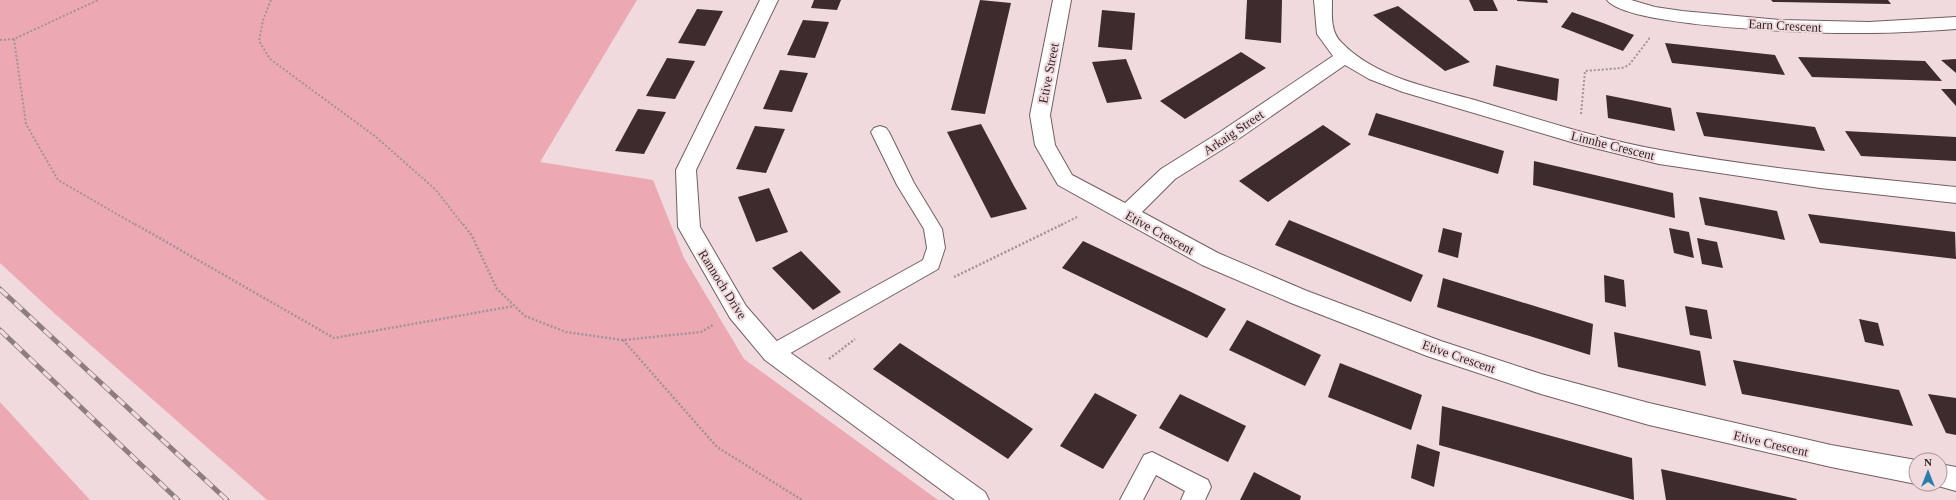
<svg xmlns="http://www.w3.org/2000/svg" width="1956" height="500" font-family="'Times New Roman',serif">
	<rect width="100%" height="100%" fill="#f1dadd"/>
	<path fill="#eca9b4" d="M 0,0 L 637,0 L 540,162 L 653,180 L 684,258 L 744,359 L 938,500 L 267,500 L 54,313 L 0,263 Z
		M 0,402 L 90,500 L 0,500 Z"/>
	<path fill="#3d2b2e" d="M 814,0 L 841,0 L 837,10 L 811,8 Z
		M 980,0 L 1011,3 L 985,114 L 951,110 Z
		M 1247,0 L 1282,0 L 1281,43 L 1245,39 Z
		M 1469,0 L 1493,0 L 1498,11 L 1474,11 Z
		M 1517,0 L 1547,0 L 1548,3 L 1517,1 Z
		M 1771,0 L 1888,0 L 1891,4 L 1773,2 Z
		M 1398,6 L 1433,33 L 1470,62 L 1445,71 L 1373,15 Z
		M 697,9 L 723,11 L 705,46 L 678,43 Z
		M 1102,10 L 1135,13 L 1132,50 L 1098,47 Z
		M 1572,12 L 1603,23 L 1634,35 L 1623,51 L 1561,27 Z
		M 803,20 L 829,22 L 815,58 L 787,55 Z
		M 1665,43 L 1775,55 L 1785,75 L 1672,63 Z
		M 1241,52 L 1266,68 L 1185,119 L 1160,101 Z
		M 1798,57 L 1925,61 L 1942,81 L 1812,77 Z
		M 667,58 L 695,61 L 675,99 L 646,96 Z
		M 1126,59 L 1142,99 L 1107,103 L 1092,62 Z
		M 1956,59 L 1956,73 L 1941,60 Z
		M 1496,65 L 1559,79 L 1557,101 L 1493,86 Z
		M 780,70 L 808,73 L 792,112 L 763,109 Z
		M 1941,89 L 1956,89 L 1956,106 Z
		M 1606,95 L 1671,108 L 1675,131 L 1608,118 Z
		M 638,109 L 666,112 L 644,154 L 615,151 Z
		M 1696,112 L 1815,127 L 1825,151 L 1704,136 Z
		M 1376,113 L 1504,151 L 1498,174 L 1368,135 Z
		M 981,124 L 1014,186 L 1027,209 L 991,218 L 947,132 Z
		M 1323,125 L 1351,144 L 1268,202 L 1239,181 Z
		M 755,126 L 785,129 L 766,173 L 736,169 Z
		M 1845,131 L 1956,137 L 1956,161 L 1861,156 Z
		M 1534,161 L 1673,193 L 1675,218 L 1533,185 Z
		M 769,188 L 788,232 L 756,242 L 738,197 Z
		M 1699,197 L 1777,211 L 1785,240 L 1705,225 Z
		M 1808,214 L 1955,232 L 1956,259 L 1820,243 Z
		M 1289,220 L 1423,275 L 1411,302 L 1275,245 Z
		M 1443,228 L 1462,233 L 1458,258 L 1438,252 Z
		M 1669,228 L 1689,232 L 1694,258 L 1674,253 Z
		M 1697,238 L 1717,242 L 1723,268 L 1702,264 Z
		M 1083,241 L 1189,291 L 1226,309 L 1207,338 L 1062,268 Z
		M 801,251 L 841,292 L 813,310 L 772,268 Z
		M 1604,275 L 1624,280 L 1626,307 L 1605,302 Z
		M 1443,278 L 1593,324 L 1590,355 L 1437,307 Z
		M 1685,306 L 1707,310 L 1712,339 L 1690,335 Z
		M 1859,319 L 1878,323 L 1884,346 L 1865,342 Z
		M 1247,320 L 1321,355 L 1305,386 L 1229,350 Z
		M 1614,332 L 1700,351 L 1706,386 L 1618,367 Z
		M 900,343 L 932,364 L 1033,429 L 1008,459 L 873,369 Z
		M 1733,360 L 1899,390 L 1913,426 L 1742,394 Z
		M 1340,363 L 1422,395 L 1411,430 L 1328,397 Z
		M 1095,393 L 1137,415 L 1103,469 L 1060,446 Z
		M 1180,394 L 1246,426 L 1228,462 L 1159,428 Z
		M 1928,394 L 1956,398 L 1956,435 L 1946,433 Z
		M 1442,406 L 1632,458 L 1634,500 L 1439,445 Z
		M 1417,444 L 1440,452 L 1434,487 L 1411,478 Z
		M 1661,469 L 1797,499 L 1796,500 L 1666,500 Z
		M 1254,472 L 1301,496 L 1300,500 L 1240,500 Z"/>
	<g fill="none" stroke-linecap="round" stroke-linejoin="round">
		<defs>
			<path id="service" d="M 880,126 L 886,128 L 889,132 L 914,183 L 942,229 L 945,248 L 938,269 L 780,359 L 773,361 L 766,359 L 763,353 L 766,347 L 923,260 L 927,248 L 924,229 L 897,185 L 871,132 L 874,128 Z
				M 1152,452 L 1208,480 L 1211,487 L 1205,500 L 1181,500 L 1185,491 L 1156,475 L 1143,500 L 1120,500 L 1144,455 Z"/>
			<path id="minor" d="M 760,0 L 778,0 L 696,170 L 700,227 L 746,306 L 781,346 L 985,492 L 989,500 L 955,500 L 765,360 L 730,318 L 678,227 L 676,170 Z
				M 1053,0 L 1071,0 L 1050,115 L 1055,145 L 1072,175 L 1125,203 L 1161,169 L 1220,132 L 1333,56 L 1317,34 L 1314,0 L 1332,0 C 1332,14 1330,31 1341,42 C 1375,78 1432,88 1478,101 C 1538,119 1598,139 1660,150 C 1758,168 1857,177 1956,187 L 1956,203 L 1820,188 L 1659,164 L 1578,144 L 1403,92 L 1369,79 L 1345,65 L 1234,142 L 1175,179 L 1142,212 L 1218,253 L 1307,291 L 1441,341 L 1541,374 L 1649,403 L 1831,445 L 1916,460 L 1916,484 L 1831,467 L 1649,425 L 1541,394 L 1427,356 L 1291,303 L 1202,265 L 1058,185 L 1035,145 L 1030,115 Z
				M 1607,0 L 1631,0 L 1655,7 L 1682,11 L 1781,20 L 1869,22 L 1956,17 L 1956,29 C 1927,31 1897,33 1868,33 C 1828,34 1627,28 1607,0 Z
				M 1940,464 L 1956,467 L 1956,491 L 1931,484 L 1940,484 Z"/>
		</defs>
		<use href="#service" stroke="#725e61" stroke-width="2"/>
		<use href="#minor" stroke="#725e61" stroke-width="2"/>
		<path stroke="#a49395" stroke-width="2" stroke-dasharray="2 2" stroke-linecap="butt" d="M 271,0 L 263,20 L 259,41 L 270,59 L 376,137 L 436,190 L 463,225
			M 14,39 L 26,124 L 58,180 L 136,225
			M 0,40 L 14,39 L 98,0
			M 1581,114 L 1585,71 L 1622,68 L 1629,65 L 1649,39 L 1649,36
			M 1061,225 L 1077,217"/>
		<path stroke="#a49395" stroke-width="2.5" stroke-dasharray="2 2" stroke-linecap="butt" d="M 135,224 L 334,338 L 514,306
			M 463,224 L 472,236 L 497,289 L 525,316 L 566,332 L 623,340 L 701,332 L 713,325
			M 954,277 L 1063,224
			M 623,340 L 717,447 L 802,500
			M 829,359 L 855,339"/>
		<use href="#service" fill="#fff" fill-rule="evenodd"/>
		<use href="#minor" fill="#fff" fill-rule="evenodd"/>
		<defs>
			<path id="rail" d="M 0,289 L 227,500
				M 0,330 L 178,500"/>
		</defs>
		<use href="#rail" stroke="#8e7e80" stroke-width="5"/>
		<use href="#rail" stroke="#f1dadd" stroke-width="3.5" stroke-dasharray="10" stroke-linecap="butt"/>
	</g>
	<g text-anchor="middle" stroke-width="4" stroke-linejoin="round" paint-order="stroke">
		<g font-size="13" fill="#2f2627" stroke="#f1dadd">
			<text transform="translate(1785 25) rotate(3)" y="5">Earn Crescent</text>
			<text transform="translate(1048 73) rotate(-79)" y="5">Etive Street</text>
			<text transform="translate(1233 132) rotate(-34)" y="5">Arkaig Street</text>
			<text transform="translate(1613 145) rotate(14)" y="5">Linnhe Crescent</text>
			<text transform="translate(1160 232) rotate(29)" y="5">Etive Crescent</text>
			<text transform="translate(723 284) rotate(58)" y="5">Rannoch Drive</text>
			<text transform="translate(1459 356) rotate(19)" y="5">Etive Crescent</text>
			<text transform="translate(1771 443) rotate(13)" y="5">Etive Crescent</text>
		</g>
	</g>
	<g transform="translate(1928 472)"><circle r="19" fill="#f1dadd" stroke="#a39294"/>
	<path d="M0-3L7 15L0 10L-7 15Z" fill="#287dad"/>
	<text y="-6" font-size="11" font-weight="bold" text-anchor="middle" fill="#2f2627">N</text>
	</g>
</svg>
